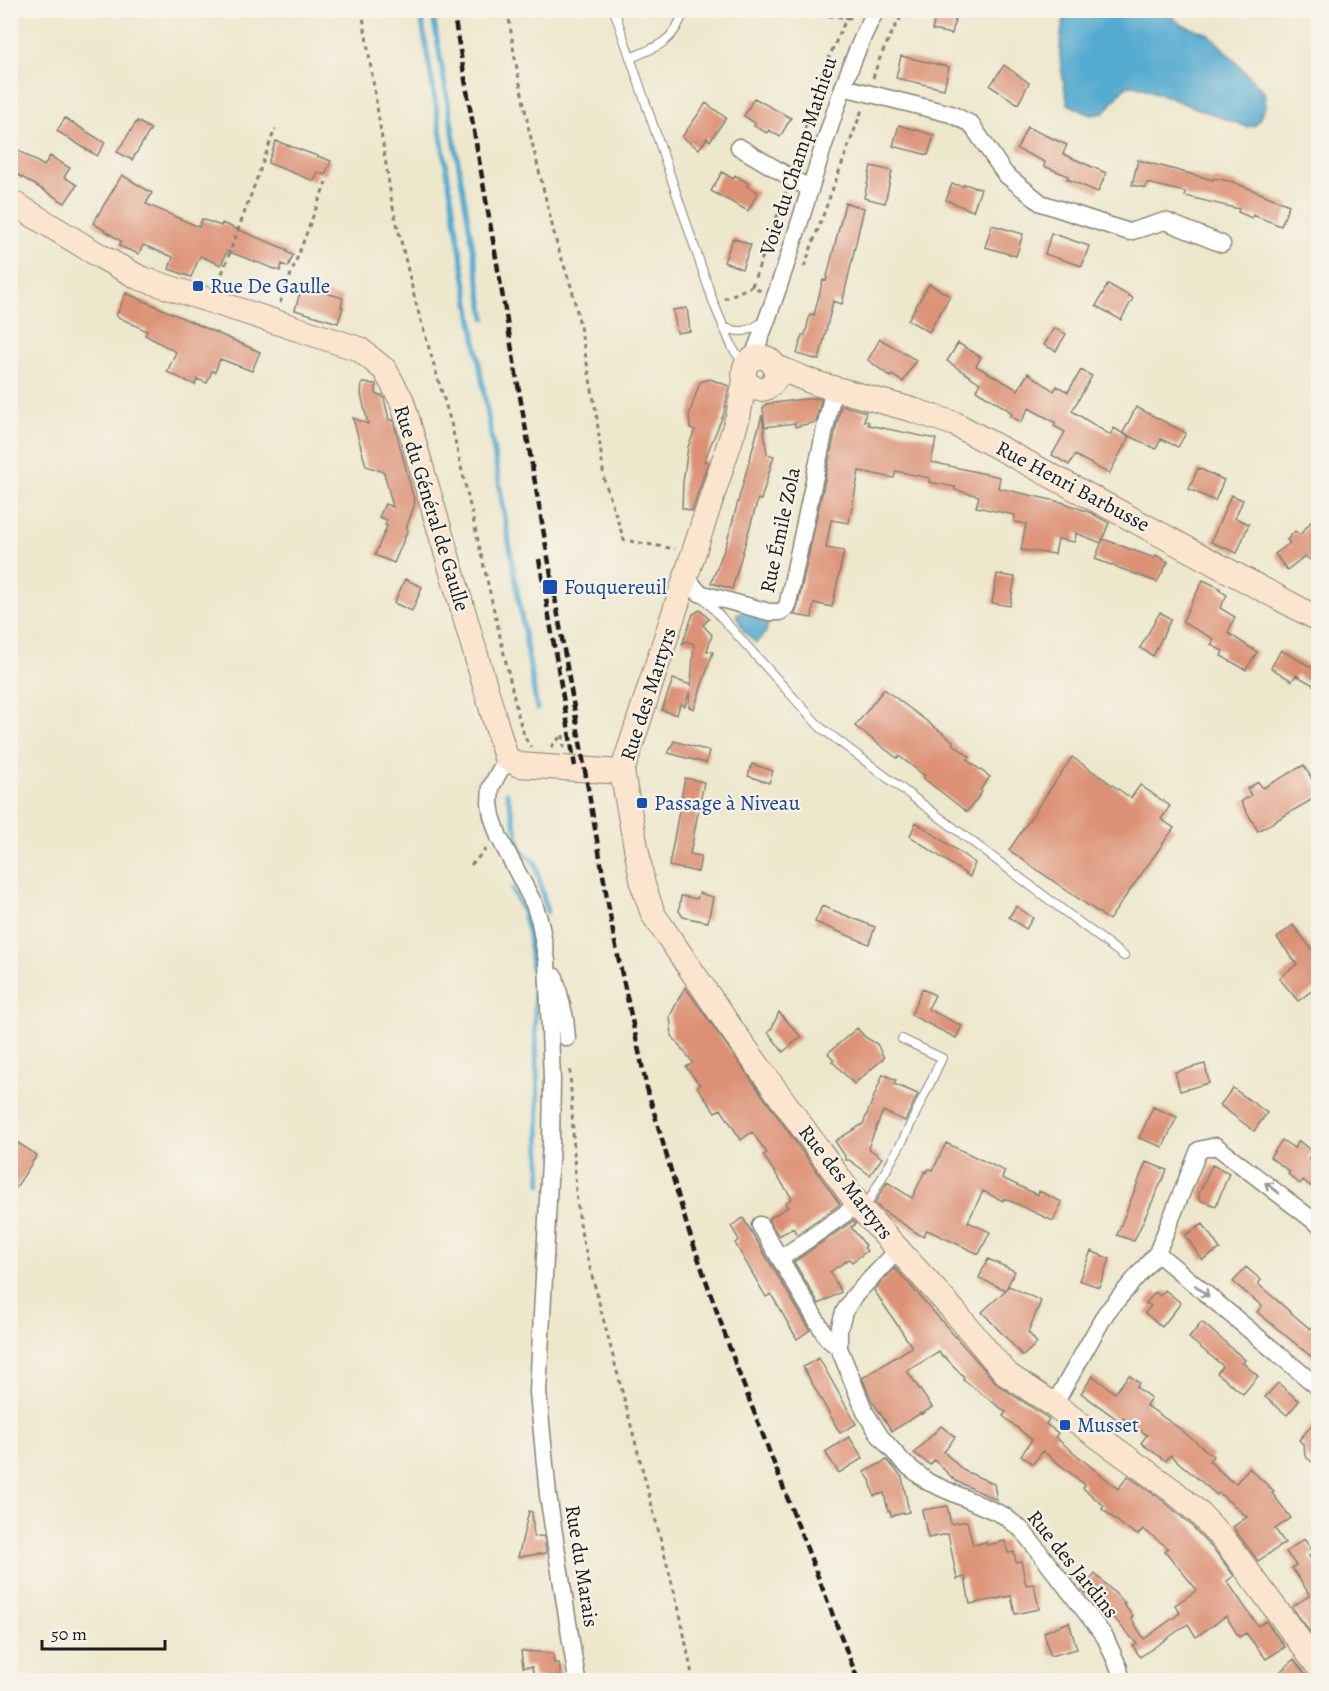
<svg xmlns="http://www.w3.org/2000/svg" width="1329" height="1691" font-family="Alegreya,serif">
	<rect width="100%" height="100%" fill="#f7f3e8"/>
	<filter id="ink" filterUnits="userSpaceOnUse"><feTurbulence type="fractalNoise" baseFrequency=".0167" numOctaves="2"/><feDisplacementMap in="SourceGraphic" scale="12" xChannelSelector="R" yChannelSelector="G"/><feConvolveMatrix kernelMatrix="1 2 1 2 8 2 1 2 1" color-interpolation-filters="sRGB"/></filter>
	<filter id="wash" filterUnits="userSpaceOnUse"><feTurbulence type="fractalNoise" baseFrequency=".008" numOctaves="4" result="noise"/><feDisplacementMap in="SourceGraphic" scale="24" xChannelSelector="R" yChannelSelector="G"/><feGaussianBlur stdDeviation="1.35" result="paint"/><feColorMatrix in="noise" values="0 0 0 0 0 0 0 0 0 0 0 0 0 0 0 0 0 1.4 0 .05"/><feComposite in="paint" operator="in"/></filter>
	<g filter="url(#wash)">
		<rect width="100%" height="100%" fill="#ede7cc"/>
		<path fill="#54aad0" stroke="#386376" stroke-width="1.5" d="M 1066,11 L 1173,11 L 1174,19 L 1182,25 L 1209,34 L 1264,92 L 1266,105 L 1256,125 L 1247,127 L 1135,85 L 1126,86 L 1104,113 L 1090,115 L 1068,104 C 1060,68 1056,47 1066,11 Z
			M 741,613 L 764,617 L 768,622 L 766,632 L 756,643 L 743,630 L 736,614 Z"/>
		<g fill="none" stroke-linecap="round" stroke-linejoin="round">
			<path stroke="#54aad0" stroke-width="5" d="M 420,10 L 537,709
				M 432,10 L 485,318
				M 507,793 L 522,852 L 535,862 L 547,912
				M 512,889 L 523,912 L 529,935 L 534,988 L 541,1184"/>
		</g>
		<g id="blocks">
			<path fill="#dc9075" d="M 937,10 L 957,10 L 952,34 L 932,30 Z
				M 901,56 L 949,67 L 944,89 L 896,78 Z
				M 1004,65 L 1029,83 L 1018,104 L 990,86 Z
				M 754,98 L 791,118 L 780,137 L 769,130 L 767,133 L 754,126 L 755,123 L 744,116 Z
				M 706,103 L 726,118 L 710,141 L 707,138 L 699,149 L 682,137 Z
				M 65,118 L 105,143 L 97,156 L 57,131 Z
				M 137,121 L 151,129 L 132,160 L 117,152 Z
				M 899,125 L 934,135 L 928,155 L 893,146 Z
				M 1027,127 L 1067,145 L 1063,154 L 1106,173 L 1098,192 L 1067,179 L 1068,176 L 1044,166 L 1045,162 L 1017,149 Z
				M 276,141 L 331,161 L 325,175 L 318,172 L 314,181 L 268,163 Z
				M 10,145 L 44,166 L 50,156 L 70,168 L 64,177 L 77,185 L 65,203 L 10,170 Z
				M 1138,160 L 1213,180 L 1214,178 L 1233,182 L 1289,205 L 1281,226 L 1253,215 L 1252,218 L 1238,212 L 1239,209 L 1185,196 L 1185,192 L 1147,183 L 1146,188 L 1132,185 Z
				M 871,166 L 892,171 L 885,203 L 864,198 Z
				M 722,172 L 733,179 L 735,175 L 748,183 L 747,186 L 758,192 L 748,211 L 711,191 Z
				M 122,175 L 152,193 L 146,204 L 199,227 L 202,219 L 221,226 L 222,223 L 288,250 L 287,252 L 293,255 L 288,267 L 282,264 L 280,271 L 227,251 L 221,265 L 200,256 L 191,277 L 169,269 L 173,257 L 143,245 L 139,254 L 119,246 L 121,241 L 93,223 Z
				M 952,184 L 964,186 L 964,184 L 981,189 L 973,211 L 946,200 Z
				M 845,203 L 864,208 L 842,304 L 833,301 L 819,360 L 797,354 L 802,335 L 805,335 L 810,314 L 814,315 L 823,280 L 826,281 Z
				M 992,225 L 1023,234 L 1016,256 L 985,247 Z
				M 1051,233 L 1089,246 L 1082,266 L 1045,254 Z
				M 733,238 L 751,245 L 742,269 L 724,262 Z
				M 929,284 L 950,296 L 929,332 L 908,320 Z
				M 1108,284 L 1133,298 L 1121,320 L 1096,306 Z
				M 302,286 L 343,298 L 341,307 L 343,307 L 338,323 L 295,310 Z
				M 126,293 L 260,352 L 252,371 L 220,359 L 215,372 L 212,371 L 207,383 L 197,379 L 195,385 L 167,372 L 176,352 L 145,335 L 147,331 L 116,316 Z
				M 687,308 L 690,331 L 677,333 L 673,310 Z
				M 1054,328 L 1066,334 L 1056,351 L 1044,345 Z
				M 880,339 L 916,360 L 903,382 L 892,375 L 891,377 L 868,360 Z
				M 958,343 L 981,357 L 976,366 L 1018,390 L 1028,373 L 1054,391 L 1057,386 L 1068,392 L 1081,370 L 1092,376 L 1072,411 L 1110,435 L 1114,428 L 1129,437 L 1109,474 L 1075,455 L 1069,465 L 1052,455 L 1065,432 L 1054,426 L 1056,423 L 1029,408 L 1021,422 L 1010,416 L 1012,414 L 1007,409 L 976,390 L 980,383 L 947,361 Z
				M 710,379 L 729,386 L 724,413 L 704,461 L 708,462 L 692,511 L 682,508 L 683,482 L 688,447 L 695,430 L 690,428 L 689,415 L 700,382 Z
				M 362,383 L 376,384 L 376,395 L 382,395 L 384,398 L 389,420 L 393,420 L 415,503 L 406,529 L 408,530 L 394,563 L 375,555 L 387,526 L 385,525 L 387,520 L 379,517 L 385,504 L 393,507 L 384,472 L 366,466 L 353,418 L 368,424 L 361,394 Z
				M 813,398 L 821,399 L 816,422 L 795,427 L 795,423 L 765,427 L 763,408 L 766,404 Z
				M 841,405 L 866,412 L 864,421 L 869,422 L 868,425 L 936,439 L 931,462 L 1000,477 L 998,488 L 1065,503 L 1091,513 L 1109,523 L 1101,543 L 1076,533 L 1075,542 L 1058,539 L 1055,554 L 1021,550 L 1026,524 L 1014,522 L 1015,515 L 976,507 L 979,496 L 955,490 L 955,487 L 929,482 L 930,478 L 896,471 L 894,478 L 859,471 L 849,523 L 831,520 L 826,548 L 844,551 L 832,607 L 814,603 L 812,618 L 794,615 L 797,609 Z
				M 1136,407 L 1186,433 L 1178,447 L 1161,439 L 1156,449 L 1123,433 Z
				M 762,415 L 767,454 L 774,456 L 761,500 L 758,499 L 732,589 L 711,583 L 726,545 Z
				M 1198,468 L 1224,480 L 1215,501 L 1189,489 Z
				M 1231,495 L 1243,500 L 1235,518 L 1249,524 L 1237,553 L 1211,542 Z
				M 1318,513 L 1318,550 L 1310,560 L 1305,556 L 1287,570 L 1275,554 L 1290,543 L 1287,540 L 1295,531 L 1300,535 Z
				M 1103,539 L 1154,558 L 1156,555 L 1168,562 L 1157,582 L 1095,559 Z
				M 997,574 L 1015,577 L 1010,606 L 992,603 Z
				M 405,579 L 422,587 L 412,611 L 394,603 Z
				M 1203,580 L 1220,588 L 1219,590 L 1227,595 L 1220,608 L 1235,617 L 1228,633 L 1257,652 L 1246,670 L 1221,656 L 1223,651 L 1211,645 L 1214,639 L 1182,622 Z
				M 700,610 L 709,619 L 703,625 L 712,635 L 707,651 L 713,652 L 694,709 L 689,707 L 690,691 L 685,706 L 680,704 L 677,715 L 662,710 L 673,679 L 691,685 L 694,644 L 686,641 L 682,645 L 693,614 Z
				M 1160,612 L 1171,619 L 1153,656 L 1140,648 Z
				M 1281,650 L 1318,671 L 1318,688 L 1296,675 L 1292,681 L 1271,668 Z
				M 884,689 L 953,741 L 952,743 L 970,757 L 967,760 L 990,777 L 980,790 L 982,792 L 967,812 L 923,778 L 925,776 L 899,756 L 897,758 L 855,726 Z
				M 674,741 L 709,751 L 706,763 L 668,753 Z
				M 1072,757 L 1131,798 L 1140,785 L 1170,806 L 1161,819 L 1174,828 L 1109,920 L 1009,850 Z
				M 752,764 L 773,771 L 769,783 L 748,776 Z
				M 1304,765 L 1318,790 L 1318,796 L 1258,831 L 1241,802 L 1251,795 L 1247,789 L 1258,782 L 1263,788 Z
				M 685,778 L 704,782 L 690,854 L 701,856 L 698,872 L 669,866 Z
				M 916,822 L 975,863 L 970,877 L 910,836 Z
				M 699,893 L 713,897 L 708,922 L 683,917 L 679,911 L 681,896 L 697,899 Z
				M 822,906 L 875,927 L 869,944 L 815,922 Z
				M 1016,906 L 1033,918 L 1026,929 L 1009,917 Z
				M 1293,925 L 1318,957 L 1318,986 L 1298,1001 L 1279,978 L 1297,964 L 1277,938 Z
				M 685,987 L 840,1204 L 797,1234 L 793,1228 L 779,1236 L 768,1219 L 788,1207 L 785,1203 L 792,1198 L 763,1155 L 767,1153 L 752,1132 L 741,1140 L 721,1109 L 715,1112 L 697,1087 L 700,1085 L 686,1067 L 693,1063 L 672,1036 L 670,1016 Z
				M 922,989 L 935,995 L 928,1009 L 962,1026 L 956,1038 L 911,1015 Z
				M 779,1012 L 801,1037 L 783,1052 L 768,1032 L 772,1028 Z
				M 857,1028 L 865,1037 L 877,1044 L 884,1058 L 854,1084 L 832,1061 L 834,1060 L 828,1053 Z
				M 1205,1064 L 1209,1083 L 1180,1091 L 1175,1072 Z
				M 883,1074 L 896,1080 L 894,1084 L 918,1094 L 905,1121 L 883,1111 L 868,1148 L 882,1158 L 870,1175 L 849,1160 L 845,1160 L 845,1156 L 835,1141 L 863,1124 Z
				M 1233,1088 L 1267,1113 L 1254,1131 L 1220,1105 Z
				M 1153,1107 L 1177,1117 L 1163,1147 L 1139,1138 Z
				M 10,1138 L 37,1155 L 10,1197 Z
				M 1282,1140 L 1294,1148 L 1299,1141 L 1313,1152 L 1308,1159 L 1318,1166 L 1318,1192 L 1303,1180 L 1300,1184 L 1288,1174 L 1290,1172 L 1270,1157 Z
				M 946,1143 L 1005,1171 L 1002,1178 L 1038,1195 L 1039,1191 L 1062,1202 L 1053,1221 L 1004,1198 L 1003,1201 L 983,1191 L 968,1222 L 990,1232 L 979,1254 L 927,1230 L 923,1237 L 883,1211 L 875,1203 L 887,1182 L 912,1198 L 925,1171 L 927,1172 L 929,1169 L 933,1170 Z
				M 1146,1162 L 1167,1170 L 1134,1241 L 1117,1235 Z
				M 1212,1165 L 1229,1173 L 1216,1206 L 1199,1200 L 1199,1194 Z
				M 743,1218 L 810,1330 L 797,1339 L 771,1294 L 766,1297 L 735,1243 L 739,1240 L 731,1226 Z
				M 853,1221 L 856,1224 L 851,1227 L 866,1246 L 864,1248 L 867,1251 L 852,1262 L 849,1259 L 830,1272 L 841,1292 L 819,1304 L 794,1262 Z
				M 1203,1224 L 1220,1249 L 1202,1260 L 1185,1235 Z
				M 1091,1251 L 1110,1259 L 1099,1287 L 1079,1280 Z
				M 988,1259 L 1015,1271 L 1006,1289 L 1009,1286 L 1041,1301 L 1028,1332 L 1037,1343 L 1023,1356 L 982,1312 L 1006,1290 L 979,1278 Z
				M 1246,1267 L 1261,1280 L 1258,1284 L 1310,1329 L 1311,1327 L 1318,1334 L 1318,1362 L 1257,1312 L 1262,1306 L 1233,1282 Z
				M 895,1268 L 998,1385 L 1049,1419 L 1046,1424 L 1058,1433 L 1055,1437 L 1118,1489 L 1128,1476 L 1163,1501 L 1190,1524 L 1215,1551 L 1234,1576 L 1227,1581 L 1258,1626 L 1266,1621 L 1285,1647 L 1266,1659 L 1246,1633 L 1239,1637 L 1226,1616 L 1196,1637 L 1188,1624 L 1140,1657 L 1133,1646 L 1137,1644 L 1115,1619 L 1082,1590 L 1095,1574 L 1125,1603 L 1123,1604 L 1133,1616 L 1131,1618 L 1144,1639 L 1180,1613 L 1175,1605 L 1197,1590 L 1165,1551 L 1168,1548 L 1143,1529 L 1138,1535 L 1126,1528 L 1102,1509 L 1104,1506 L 1083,1488 L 1085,1485 L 1043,1451 L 1033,1464 L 1021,1455 L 1032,1440 L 1003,1416 L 1006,1412 L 963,1380 L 964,1377 L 944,1356 L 942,1357 L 939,1352 L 907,1371 L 932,1407 L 922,1414 L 921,1413 L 892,1431 L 872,1401 L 862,1378 L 912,1347 L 874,1290 Z
				M 1165,1290 L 1181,1303 L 1162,1327 L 1145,1313 L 1151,1306 L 1146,1303 L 1155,1292 L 1160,1296 Z
				M 1202,1322 L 1245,1360 L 1243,1363 L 1258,1376 L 1243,1394 L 1217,1373 L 1223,1366 L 1189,1338 Z
				M 819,1358 L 856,1424 L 840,1433 L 803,1367 Z
				M 1129,1375 L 1139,1383 L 1136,1387 L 1151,1398 L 1146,1405 L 1179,1428 L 1213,1456 L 1209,1461 L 1230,1480 L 1236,1483 L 1249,1468 L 1274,1491 L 1272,1493 L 1291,1518 L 1275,1529 L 1285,1543 L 1258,1561 L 1233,1527 L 1247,1517 L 1219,1493 L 1217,1495 L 1170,1455 L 1166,1461 L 1141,1443 L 1147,1435 L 1123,1418 L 1121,1422 L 1081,1393 L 1093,1376 L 1115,1393 Z
				M 1278,1383 L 1299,1401 L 1287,1415 L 1265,1397 Z
				M 1318,1418 L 1318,1467 L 1305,1456 L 1304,1445 L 1299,1440 Z
				M 941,1426 L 955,1437 L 944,1452 L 963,1470 L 994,1484 L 997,1500 L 956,1481 L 934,1460 L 930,1465 L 914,1453 Z
				M 849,1437 L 863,1458 L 839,1473 L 825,1452 Z
				M 887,1460 L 902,1477 L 909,1512 L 891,1516 L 890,1511 L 888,1511 L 884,1493 L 874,1496 L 870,1480 L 864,1472 Z
				M 947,1506 L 951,1524 L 967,1521 L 973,1545 L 986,1542 L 987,1545 L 1005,1541 L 1008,1553 L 1014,1552 L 1016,1562 L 1021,1561 L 1026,1585 L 1034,1584 L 1039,1609 L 1015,1614 L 1011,1596 L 970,1604 L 965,1577 L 957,1579 L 948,1534 L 928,1538 L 922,1510 Z
				M 529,1511 L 532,1512 L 534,1537 L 544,1536 L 546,1553 L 518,1557 Z
				M 1304,1539 L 1314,1553 L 1309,1556 L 1318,1570 L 1318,1643 L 1292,1607 L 1310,1595 L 1292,1568 L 1296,1565 L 1286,1552 Z
				M 1069,1622 L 1077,1649 L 1050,1656 L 1044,1632 Z
				M 521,1651 L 553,1653 L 554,1663 L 559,1663 L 561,1680 L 543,1680 L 543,1677 L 534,1678 L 532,1667 L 523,1667 Z
				M 1294,1659 L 1309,1680 L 1271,1680 Z"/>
		</g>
	</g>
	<g filter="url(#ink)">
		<use href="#blocks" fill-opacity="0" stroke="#848274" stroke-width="1.5"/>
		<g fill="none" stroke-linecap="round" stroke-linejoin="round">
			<defs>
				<path id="lane" d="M 614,10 L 714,304 L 733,349 L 746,366
					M 630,58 C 658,47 675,41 684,10
					M 723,327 C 741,334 748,332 764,321
					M 702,596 L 820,727 L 1124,956
					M 865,1208 L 903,1140 L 942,1058 L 902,1039"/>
				<path id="street" d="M 843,87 L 951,114 L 971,124 L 1005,174 L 1041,203 L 1129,232 L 1165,221 L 1222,244
					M 739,147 L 810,189
					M 752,359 C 779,291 800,221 822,151 C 838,103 852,55 876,10
					M 686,576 L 699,593 L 769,612 L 780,612 L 787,607 L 834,387
					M 509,761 L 500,770 L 491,787 L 490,803 L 492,816 L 499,837 L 534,904 L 540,922 L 547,961 L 552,1079 L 551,1142 L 538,1392 L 548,1495 L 577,1680
					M 555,977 L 565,1018 L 567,1038
					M 760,1225 L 827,1338 L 839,1348
					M 898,1250 L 854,1296 L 844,1312 L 839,1330 L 839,1348 L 865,1412 L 880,1436 L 904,1463 L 928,1482 L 1003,1515 L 1022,1530 L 1105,1637 L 1119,1668 L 1121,1680
					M 1157,1253 L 1318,1387
					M 780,1259 L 859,1204
					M 1054,1405 L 1106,1313 L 1157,1253 L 1199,1150 L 1216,1146 L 1318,1224"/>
				<path id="secondary" d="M 10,201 L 100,256 L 140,278 L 359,349 L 385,370 L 402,401 L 506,758 L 519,765 L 622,772
					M744 373a16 16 0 1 1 32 0a16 16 0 1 1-32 0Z
					M 774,366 L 815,383 L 913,410 L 955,424 L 1318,619
					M 745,380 L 738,417 L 622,772 L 643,885 L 653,914 L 730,1027 L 863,1211 L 954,1311 L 993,1358 L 1008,1375 L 1054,1405 L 1172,1490 L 1200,1514 L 1226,1542 L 1318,1666"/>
			</defs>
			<use href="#lane" stroke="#848274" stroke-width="10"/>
			<use href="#street" stroke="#848274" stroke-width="19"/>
			<use href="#secondary" stroke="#848274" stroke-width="26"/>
			<path stroke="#848274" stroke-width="3" stroke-dasharray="4.5 4.5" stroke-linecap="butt" d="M 362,10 L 392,203 L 416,304 L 451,423 L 519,719 L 525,738 L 531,747
				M 748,10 L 855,18
				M 508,11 L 514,53 L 529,130 L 557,245 L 572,289 L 579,321 L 596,411 L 604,479 L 624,540 L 675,549
				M 873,78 C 880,54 892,32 905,10
				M 795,163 L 819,80 L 850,10
				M 804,267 L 863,107
				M 219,282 L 275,129
				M 752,286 L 786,192
				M 724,299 L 752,286 L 761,291
				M 280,303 L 326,182
				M 563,735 L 564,749
				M 551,747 L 562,735
				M 471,865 L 486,849
				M 570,1070 L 576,1194 L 582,1237 L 680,1614 L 693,1680"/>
			<use href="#lane" stroke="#fff" stroke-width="8"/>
			<use href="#street" stroke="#fff" stroke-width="16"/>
			<use href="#secondary" stroke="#fce5cf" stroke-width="24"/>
			<path stroke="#1c1c1c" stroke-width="4.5" stroke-dasharray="9 4.5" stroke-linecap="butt" d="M 453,10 L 614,938 L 647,1088 L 687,1226 L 735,1363 L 858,1680
				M 539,559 L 575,766"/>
		</g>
		<defs><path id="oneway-shaft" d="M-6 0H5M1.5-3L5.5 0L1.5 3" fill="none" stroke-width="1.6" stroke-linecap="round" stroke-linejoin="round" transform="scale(1.5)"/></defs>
		<g stroke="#999">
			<use href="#oneway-shaft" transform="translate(1272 1188) rotate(-143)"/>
			<use href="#oneway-shaft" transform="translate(1202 1291) rotate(40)"/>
		</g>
	</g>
	<g fill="#1a4fb4" stroke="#f7f3e8" stroke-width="2">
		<rect x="192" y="280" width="12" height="12" rx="3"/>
		<rect x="542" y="579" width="16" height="16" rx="3"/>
		<rect x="636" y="797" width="12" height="12" rx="3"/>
		<rect x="1059" y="1419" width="12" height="12" rx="3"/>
	</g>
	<g text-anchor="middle" stroke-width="4.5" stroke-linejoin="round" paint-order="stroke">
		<g font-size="21" fill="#1c1c1c" stroke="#f7f3e8">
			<text transform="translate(798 156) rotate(-72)" y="7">Voie du Champ Mathieu</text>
			<text transform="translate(1073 486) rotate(28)" y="7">Rue Henri Barbusse</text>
			<text transform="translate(432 508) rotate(73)" y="7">Rue du Général de Gaulle</text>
			<text transform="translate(780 530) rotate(-78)" y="7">Rue Émile Zola</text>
			<text transform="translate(648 694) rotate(-72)" y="7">Rue des Martyrs</text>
			<text transform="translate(846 1182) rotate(52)" y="7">Rue des Martyrs</text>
			<text transform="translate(1073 1564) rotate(51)" y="7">Rue des Jardins</text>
			<text transform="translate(582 1566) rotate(81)" y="7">Rue du Marais</text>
		</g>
		<g font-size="21" fill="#164399" stroke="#f7f3e8" text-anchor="start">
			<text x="210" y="293">Rue De Gaulle</text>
			<text x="564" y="594">Fouquereuil</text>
			<text x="654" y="810">Passage à Niveau</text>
			<text x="1077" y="1432">Musset</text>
		</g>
	</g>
	<rect width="1329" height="1691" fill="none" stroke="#f7f3e8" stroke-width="36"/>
	<path d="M42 1640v9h123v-9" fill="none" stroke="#1c1c1c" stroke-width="3"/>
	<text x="51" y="1640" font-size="18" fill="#1c1c1c" stroke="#f7f3e8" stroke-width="4.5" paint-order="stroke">50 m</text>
</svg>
